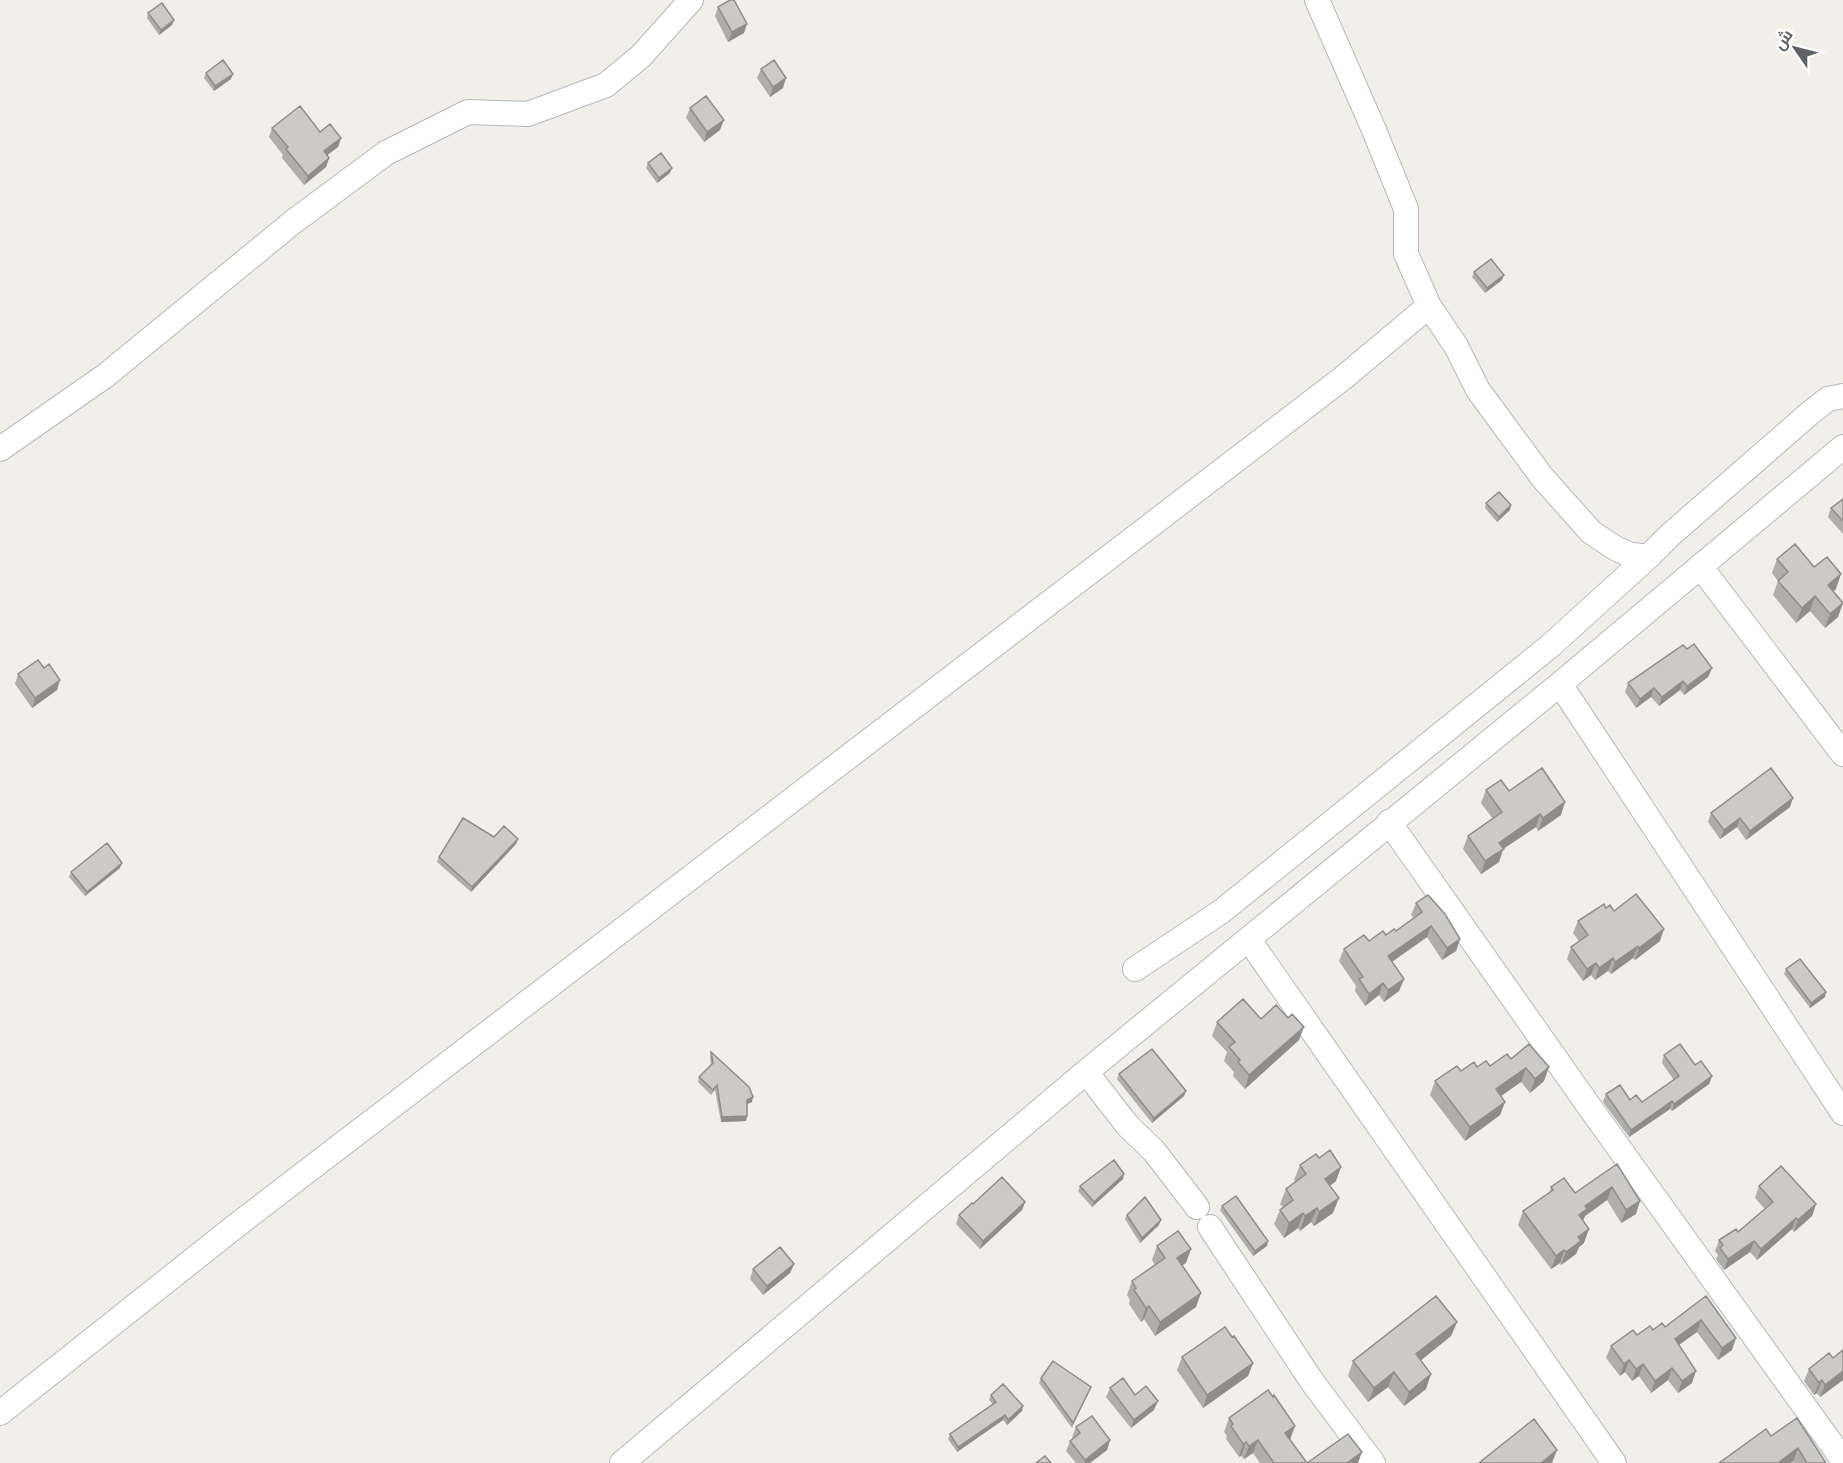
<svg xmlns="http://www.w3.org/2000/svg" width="1843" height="1463" font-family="Karla,Cairo,sans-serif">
	<rect width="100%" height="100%" fill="#f1efe8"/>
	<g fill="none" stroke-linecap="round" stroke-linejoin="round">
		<defs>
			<path id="street" d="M 1317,0 L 1374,130 L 1406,209 L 1406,254 L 1429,306 L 1456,346 L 1478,390 L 1542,477 L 1591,532 L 1615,548 L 1628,554 L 1648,557 L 1669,536 L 1810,413 L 1828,399 L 1843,396
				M 0,449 L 105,376 L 293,222 L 386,153 L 468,112 L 528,114 L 606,85 L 641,56 L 691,0
				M 1700,566 L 1843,754
				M 1560,684 L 1843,1113
				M 1389,822 L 1591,1109 L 1843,1460
				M 1249,940 L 1614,1463
				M 1135,969 L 1222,911 L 1346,811 L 1550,646 L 1648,557
				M 1086,1072 L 1128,1126 L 1154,1151 L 1197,1207
				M 1210,1227 L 1311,1380 L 1373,1463
				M 0,1413 L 237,1225 L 1343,378 L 1429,306
				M 622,1463 L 1086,1072 L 1560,684 L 1843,447"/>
		</defs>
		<use href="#street" stroke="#b5b8bc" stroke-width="26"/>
		<use href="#street" stroke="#fff" stroke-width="24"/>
	</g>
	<path fill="#afaea9" d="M 718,7 L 744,33 L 728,42 L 715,16 Z
		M 148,13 L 172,25 L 159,35 L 147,18 Z
		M 761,69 L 783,88 L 770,97 L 757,78 Z
		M 206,73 L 231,79 L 214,91 L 204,78 Z
		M 690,108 L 720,130 L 704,142 L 686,118 Z
		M 272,128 L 341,138 L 338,147 L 327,155 L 329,158 L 326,167 L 304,185 L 282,158 L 283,155 L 269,137 Z
		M 648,163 L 670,173 L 657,183 L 646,168 Z
		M 1474,272 L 1502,280 L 1485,293 L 1472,277 Z
		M 1843,499 L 1843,534 L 1828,517 L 1831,508 Z
		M 1486,503 L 1510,510 L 1497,522 L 1485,508 Z
		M 1777,559 L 1814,567 L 1836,589 L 1833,591 L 1838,617 L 1825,628 L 1810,611 L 1796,623 L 1773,595 L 1778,581 L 1772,573 Z
		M 1687,649 L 1712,668 L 1708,677 L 1684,695 L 1680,690 L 1659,706 L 1651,697 L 1636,708 L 1625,692 L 1628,683 Z
		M 18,674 L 57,690 L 32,708 L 15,684 Z
		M 1486,790 L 1509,791 L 1561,815 L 1538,831 L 1536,827 L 1503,849 L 1499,862 L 1481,874 L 1463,849 L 1468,836 L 1493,819 L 1481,803 Z
		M 1790,807 L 1746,840 L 1737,827 L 1720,839 L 1708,822 L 1711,813 Z
		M 494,837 L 518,839 L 516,844 L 471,892 L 437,862 L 439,857 Z
		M 120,868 L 85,896 L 69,877 L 71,872 Z
		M 1416,903 L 1460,939 L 1456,951 L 1442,960 L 1427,937 L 1392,962 L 1404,979 L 1399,991 L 1384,1002 L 1379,995 L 1365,1006 L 1355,991 L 1356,986 L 1339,961 L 1344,949 L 1386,935 L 1396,931 L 1414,918 L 1411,915 Z
		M 1606,908 L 1614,911 L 1660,941 L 1635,960 L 1633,958 L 1611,974 L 1608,971 L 1595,980 L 1591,975 L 1583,981 L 1567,959 L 1571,947 L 1579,941 L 1573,933 L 1578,921 Z
		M 1786,969 L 1825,997 L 1810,1008 L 1784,974 Z
		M 1261,1019 L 1299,1040 L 1245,1089 L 1233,1076 L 1234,1072 L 1224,1061 L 1227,1052 L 1212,1036 L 1217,1022 Z
		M 1529,1044 L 1544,1081 L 1530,1093 L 1521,1082 L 1501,1096 L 1505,1102 L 1500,1115 L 1465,1141 L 1430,1095 L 1435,1081 L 1461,1071 L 1490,1066 L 1511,1059 Z
		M 711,1052 L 752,1102 L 747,1104 L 746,1121 L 721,1122 L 715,1090 L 711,1095 L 698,1082 L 699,1077 L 711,1065 L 710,1057 Z
		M 1664,1055 L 1695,1065 L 1712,1076 L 1709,1084 L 1672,1111 L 1670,1109 L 1629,1137 L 1603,1102 L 1606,1094 L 1642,1102 L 1674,1080 L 1662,1063 Z
		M 1119,1074 L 1186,1091 L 1184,1096 L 1152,1123 L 1117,1079 Z
		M 1617,1164 L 1636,1214 L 1621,1223 L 1607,1200 L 1585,1216 L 1583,1221 L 1584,1243 L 1579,1247 L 1576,1254 L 1561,1265 L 1560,1263 L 1551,1269 L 1518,1225 L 1523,1211 L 1550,1192 L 1551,1187 L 1575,1193 Z
		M 1300,1165 L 1336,1181 L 1330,1186 L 1333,1213 L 1314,1226 L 1311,1222 L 1300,1231 L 1298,1228 L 1284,1238 L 1274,1224 L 1280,1210 L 1283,1207 L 1280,1204 L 1286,1189 L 1296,1182 L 1294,1180 Z
		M 1123,1179 L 1092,1207 L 1078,1191 L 1080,1186 Z
		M 1759,1186 L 1816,1204 L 1812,1216 L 1794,1232 L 1792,1229 L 1757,1260 L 1750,1252 L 1724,1270 L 1716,1259 L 1718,1255 L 1715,1251 L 1719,1240 L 1738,1232 L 1765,1209 L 1755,1198 Z
		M 1025,1202 L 1022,1210 L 980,1249 L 956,1224 L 959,1215 L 973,1204 Z
		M 1222,1206 L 1267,1246 L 1253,1256 L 1220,1210 Z
		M 1127,1215 L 1159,1225 L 1140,1243 L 1125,1219 Z
		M 1157,1246 L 1186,1263 L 1182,1265 L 1196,1307 L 1155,1336 L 1144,1319 L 1141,1322 L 1129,1304 L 1130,1300 L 1127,1295 L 1132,1281 L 1155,1265 L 1152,1260 Z
		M 794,1264 L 790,1273 L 763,1295 L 750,1279 L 753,1269 Z
		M 1706,1296 L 1732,1350 L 1718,1360 L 1697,1332 L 1679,1345 L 1692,1383 L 1678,1393 L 1668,1380 L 1651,1393 L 1639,1376 L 1632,1381 L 1625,1372 L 1620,1376 L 1606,1358 L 1611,1346 L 1653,1330 L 1665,1327 Z
		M 1457,1322 L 1451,1336 L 1420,1361 L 1426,1389 L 1404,1406 L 1388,1387 L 1368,1402 L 1348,1376 L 1353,1361 Z
		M 1232,1337 L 1253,1363 L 1248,1376 L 1203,1408 L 1177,1370 L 1182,1357 Z
		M 1843,1350 L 1843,1380 L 1820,1397 L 1817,1393 L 1814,1395 L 1804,1381 L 1809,1369 L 1833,1358 Z
		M 1041,1378 L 1091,1387 L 1072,1428 L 1039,1383 Z
		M 1110,1388 L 1135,1395 L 1154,1410 L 1131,1428 L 1106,1397 Z
		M 991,1395 L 1022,1411 L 1007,1425 L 1003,1420 L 957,1452 L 948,1439 L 950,1434 L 993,1404 L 989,1400 Z
		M 1229,1418 L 1290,1440 L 1307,1463 L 1358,1463 L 1260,1463 L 1253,1453 L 1244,1459 L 1241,1456 L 1239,1457 L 1226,1439 L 1227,1436 L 1224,1432 Z
		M 1797,1418 L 1826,1463 L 1794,1463 L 1771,1436 Z
		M 1076,1427 L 1110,1440 L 1107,1450 L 1090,1463 L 1076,1463 L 1066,1451 L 1070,1441 L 1073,1438 L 1072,1437 Z"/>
	<path fill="#8f8d8a" d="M 174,20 L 172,25 L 159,35 L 161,30 Z
		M 747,24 L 744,33 L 728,42 L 732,32 Z
		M 233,74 L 231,79 L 214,91 L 215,86 Z
		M 786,78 L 783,88 L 770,97 L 773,87 Z
		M 724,120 L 720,130 L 704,142 L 707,132 Z
		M 341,138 L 338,147 L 321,160 L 324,151 Z
		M 329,158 L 326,167 L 304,185 L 308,176 Z
		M 672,168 L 670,173 L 657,183 L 659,178 Z
		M 1504,275 L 1502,280 L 1485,293 L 1487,288 Z
		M 1511,505 L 1510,510 L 1497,522 L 1499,517 Z
		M 1841,574 L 1836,589 L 1823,600 L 1828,585 Z
		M 1815,596 L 1810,611 L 1796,623 L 1802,608 Z
		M 1843,603 L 1838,617 L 1825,628 L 1830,614 Z
		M 1712,668 L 1708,677 L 1684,695 L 1687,686 Z
		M 60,680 L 57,690 L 32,708 L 35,698 Z
		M 1683,681 L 1680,690 L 1659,706 L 1662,697 Z
		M 1654,688 L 1651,697 L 1636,708 L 1640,699 Z
		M 1793,798 L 1790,807 L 1746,840 L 1750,831 Z
		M 1565,802 L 1561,815 L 1538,831 L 1543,818 Z
		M 1540,814 L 1536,827 L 1503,849 L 1499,862 L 1481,874 L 1485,861 L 1499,843 Z
		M 1740,818 L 1737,827 L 1720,839 L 1724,830 Z
		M 518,839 L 516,844 L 471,892 L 472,887 Z
		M 122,863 L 120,868 L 85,896 L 87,892 Z
		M 1431,926 L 1427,937 L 1383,968 L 1388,956 Z
		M 1664,929 L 1660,941 L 1635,960 L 1639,948 Z
		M 1460,939 L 1456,951 L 1442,960 L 1447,948 Z
		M 1638,946 L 1633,958 L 1611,974 L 1615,962 Z
		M 1613,958 L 1608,971 L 1595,980 L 1599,968 Z
		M 1596,963 L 1591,975 L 1583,981 L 1587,969 Z
		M 1404,979 L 1399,991 L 1384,1002 L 1388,990 Z
		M 1383,983 L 1379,995 L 1365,1006 L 1369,994 Z
		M 1826,992 L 1825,997 L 1810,1008 L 1811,1003 Z
		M 1304,1027 L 1299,1040 L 1245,1089 L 1249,1075 Z
		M 1549,1067 L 1544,1081 L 1530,1093 L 1535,1079 Z
		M 1526,1068 L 1521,1082 L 1491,1103 L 1496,1089 Z
		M 1712,1076 L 1709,1084 L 1672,1111 L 1674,1104 Z
		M 1186,1091 L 1184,1096 L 1152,1123 L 1154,1118 Z
		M 753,1097 L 752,1102 L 745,1105 L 747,1100 Z
		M 1672,1101 L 1670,1109 L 1629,1137 L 1631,1130 Z
		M 1505,1102 L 1500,1115 L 1465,1141 L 1470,1127 Z
		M 747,1116 L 746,1121 L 721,1122 L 722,1117 Z
		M 1341,1167 L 1336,1181 L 1320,1193 L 1325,1179 Z
		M 1124,1174 L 1123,1179 L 1092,1207 L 1094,1202 Z
		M 1612,1187 L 1607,1200 L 1585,1216 L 1582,1222 L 1579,1215 L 1585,1206 Z
		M 1339,1198 L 1333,1213 L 1314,1226 L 1319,1212 Z
		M 1640,1201 L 1636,1214 L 1621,1223 L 1626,1210 Z
		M 1025,1202 L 1022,1210 L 980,1249 L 983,1241 Z
		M 1816,1204 L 1812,1216 L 1794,1232 L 1798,1220 Z
		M 1317,1208 L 1311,1222 L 1300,1231 L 1305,1216 Z
		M 1303,1213 L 1298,1228 L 1284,1238 L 1289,1223 Z
		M 1796,1218 L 1792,1229 L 1757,1260 L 1761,1249 Z
		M 1161,1220 L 1159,1225 L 1140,1243 L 1142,1238 Z
		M 1589,1229 L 1584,1243 L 1579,1247 L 1576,1254 L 1561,1265 L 1566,1252 L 1578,1237 Z
		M 1268,1241 L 1267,1246 L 1253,1256 L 1255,1251 Z
		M 1754,1241 L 1750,1252 L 1724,1270 L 1728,1259 Z
		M 1191,1249 L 1186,1263 L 1172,1272 L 1177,1258 Z
		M 1564,1250 L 1560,1263 L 1551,1269 L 1556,1256 Z
		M 794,1264 L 790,1273 L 763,1295 L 767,1286 Z
		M 1201,1293 L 1196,1307 L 1155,1336 L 1160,1322 Z
		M 1149,1306 L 1144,1319 L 1141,1322 L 1146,1308 Z
		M 1701,1320 L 1697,1332 L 1670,1351 L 1675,1339 Z
		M 1457,1322 L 1451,1336 L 1410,1369 L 1416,1354 Z
		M 1736,1338 L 1732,1350 L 1718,1360 L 1722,1348 Z
		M 1629,1360 L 1625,1372 L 1620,1376 L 1624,1364 Z
		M 1253,1363 L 1248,1376 L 1203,1408 L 1207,1395 Z
		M 1643,1364 L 1639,1376 L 1632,1381 L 1636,1369 Z
		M 1672,1368 L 1668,1380 L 1651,1393 L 1655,1381 Z
		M 1696,1371 L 1692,1383 L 1678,1393 L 1682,1381 Z
		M 1843,1371 L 1843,1380 L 1820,1397 L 1825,1385 Z
		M 1394,1372 L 1388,1387 L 1368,1402 L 1374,1388 Z
		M 1431,1374 L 1426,1389 L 1404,1406 L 1409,1392 Z
		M 1822,1380 L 1817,1393 L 1814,1395 L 1819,1383 Z
		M 1158,1401 L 1154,1410 L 1131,1428 L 1134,1420 Z
		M 1023,1406 L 1022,1411 L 1007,1425 L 1008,1420 Z
		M 1005,1415 L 1003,1420 L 957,1452 L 958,1447 Z
		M 1295,1426 L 1290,1440 L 1280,1447 L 1285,1433 Z
		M 1110,1440 L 1107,1450 L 1090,1463 L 1084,1463 L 1085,1460 Z
		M 1258,1440 L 1253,1453 L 1244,1459 L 1249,1446 Z
		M 1246,1442 L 1241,1456 L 1239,1457 L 1243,1444 Z
		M 1798,1448 L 1793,1462 L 1791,1463 L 1778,1463 Z
		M 1557,1450 L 1552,1463 L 1541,1463 Z
		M 1362,1452 L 1358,1463 L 1347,1463 Z"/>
	<path fill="#cccac5" stroke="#8f8d8a" stroke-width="1.5" d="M 730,0 L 734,0 L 747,24 L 732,32 L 718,7 Z
		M 162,3 L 174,20 L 161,30 L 148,13 Z
		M 223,60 L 233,74 L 215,86 L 206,73 Z
		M 774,60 L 786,78 L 773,87 L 761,69 Z
		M 706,96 L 724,120 L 707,132 L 690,108 Z
		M 300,106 L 320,132 L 330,124 L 341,138 L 324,151 L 329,158 L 308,176 L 286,149 L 288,147 L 272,128 Z
		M 661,153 L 672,168 L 659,178 L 648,163 Z
		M 1491,259 L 1504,275 L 1487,288 L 1474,272 Z
		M 1499,492 L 1511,505 L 1499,517 L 1486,503 Z
		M 1843,499 L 1843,521 L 1831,508 Z
		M 1795,544 L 1814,567 L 1827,557 L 1841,574 L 1828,585 L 1843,603 L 1830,614 L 1815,596 L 1802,608 L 1778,581 L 1788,572 L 1777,559 Z
		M 1694,644 L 1712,668 L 1687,686 L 1683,681 L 1662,697 L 1654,688 L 1640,699 L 1628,683 L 1683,645 L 1687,649 Z
		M 38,660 L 44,668 L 49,664 L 60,680 L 35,698 L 18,674 Z
		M 1542,768 L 1565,802 L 1543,818 L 1540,814 L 1499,843 L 1504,849 L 1485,861 L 1468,836 L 1502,812 L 1486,790 L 1501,780 L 1509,791 Z
		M 1771,768 L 1793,798 L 1750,831 L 1740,818 L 1724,830 L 1711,813 Z
		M 463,818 L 494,837 L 504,826 L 518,839 L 472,887 L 439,857 Z
		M 107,843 L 122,863 L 87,892 L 71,872 Z
		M 1636,894 L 1664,929 L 1639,948 L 1638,946 L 1615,962 L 1613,958 L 1599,968 L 1596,963 L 1587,969 L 1571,947 L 1588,935 L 1578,921 L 1604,904 L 1606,908 L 1610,905 L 1614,911 Z
		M 1428,895 L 1445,914 L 1460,939 L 1447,948 L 1431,926 L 1388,956 L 1404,979 L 1388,990 L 1383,983 L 1369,994 L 1359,979 L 1363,977 L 1344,949 L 1364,935 L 1369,941 L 1383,931 L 1386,935 L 1394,929 L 1396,931 L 1422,912 L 1416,903 Z
		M 1800,959 L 1826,992 L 1811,1003 L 1786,969 Z
		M 1243,999 L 1261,1019 L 1276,1005 L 1288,1018 L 1292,1014 L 1304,1027 L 1249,1075 L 1238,1062 L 1240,1060 L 1229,1047 L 1235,1042 L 1217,1022 Z
		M 1529,1044 L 1549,1067 L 1535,1079 L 1526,1068 L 1496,1089 L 1505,1102 L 1470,1127 L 1435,1081 L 1457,1066 L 1461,1071 L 1474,1062 L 1477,1067 L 1486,1061 L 1490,1066 L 1507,1054 L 1511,1059 Z
		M 1680,1044 L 1695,1065 L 1701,1061 L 1712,1076 L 1674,1104 L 1672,1101 L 1631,1130 L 1606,1094 L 1620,1085 L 1630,1100 L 1636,1095 L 1642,1102 L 1679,1076 L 1664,1055 Z
		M 1152,1049 L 1186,1091 L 1154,1118 L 1119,1074 Z
		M 711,1052 L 749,1087 L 753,1097 L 747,1100 L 747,1116 L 722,1117 L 717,1085 L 713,1090 L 699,1077 L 713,1063 Z
		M 1330,1150 L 1341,1167 L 1325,1179 L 1339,1198 L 1319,1212 L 1317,1208 L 1305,1216 L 1303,1213 L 1289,1223 L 1280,1210 L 1293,1200 L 1286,1189 L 1306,1174 L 1300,1165 L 1316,1154 L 1319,1158 Z
		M 1114,1160 L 1124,1174 L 1094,1202 L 1080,1186 Z
		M 1617,1164 L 1640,1201 L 1626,1210 L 1612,1187 L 1585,1206 L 1587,1209 L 1579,1215 L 1589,1229 L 1578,1237 L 1581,1241 L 1566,1252 L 1564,1250 L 1556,1256 L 1523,1211 L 1553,1190 L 1551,1187 L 1564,1178 L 1575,1193 Z
		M 1781,1166 L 1816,1204 L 1798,1220 L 1796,1218 L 1761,1249 L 1754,1241 L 1728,1259 L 1720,1248 L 1723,1245 L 1719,1240 L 1736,1229 L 1738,1232 L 1773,1202 L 1759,1186 Z
		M 1002,1177 L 1025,1202 L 983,1241 L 959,1215 L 972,1203 L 973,1204 Z
		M 1236,1196 L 1268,1241 L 1255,1251 L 1222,1206 Z
		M 1145,1197 L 1161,1220 L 1142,1238 L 1127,1215 Z
		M 1178,1231 L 1191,1249 L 1177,1258 L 1201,1293 L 1160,1322 L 1149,1306 L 1146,1308 L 1134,1290 L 1136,1288 L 1132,1281 L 1165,1258 L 1157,1246 Z
		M 780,1247 L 794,1264 L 767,1286 L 753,1269 Z
		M 1436,1296 L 1457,1322 L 1416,1354 L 1431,1374 L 1409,1392 L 1394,1372 L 1374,1388 L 1353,1361 Z
		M 1706,1296 L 1736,1338 L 1722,1348 L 1701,1320 L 1675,1339 L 1696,1371 L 1682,1381 L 1672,1368 L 1655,1381 L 1643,1364 L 1636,1369 L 1629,1360 L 1624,1364 L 1611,1346 L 1633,1330 L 1637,1335 L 1650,1326 L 1653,1330 L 1662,1323 L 1665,1327 Z
		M 1225,1327 L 1232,1337 L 1234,1336 L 1253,1363 L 1207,1395 L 1182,1357 Z
		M 1843,1350 L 1843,1371 L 1825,1385 L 1822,1380 L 1819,1383 L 1809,1369 L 1829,1353 L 1833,1358 Z
		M 1053,1361 L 1091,1387 L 1073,1423 L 1041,1378 Z
		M 1123,1378 L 1135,1395 L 1146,1386 L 1158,1401 L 1134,1420 L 1110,1388 Z
		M 1003,1384 L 1023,1406 L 1008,1420 L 1005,1415 L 958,1447 L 950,1434 L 996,1402 L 991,1395 Z
		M 1268,1390 L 1273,1397 L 1274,1395 L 1295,1426 L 1285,1433 L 1307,1463 L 1348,1434 L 1362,1452 L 1347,1463 L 1274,1463 L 1258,1440 L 1249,1446 L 1246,1442 L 1243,1444 L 1231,1426 L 1233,1424 L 1229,1418 Z
		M 1092,1416 L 1110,1440 L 1085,1460 L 1070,1441 L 1080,1433 L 1076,1427 Z
		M 1797,1418 L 1826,1463 L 1807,1463 L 1798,1448 L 1778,1463 L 1719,1463 L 1766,1429 L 1771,1436 Z
		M 1534,1419 L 1557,1450 L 1541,1463 L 1479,1463 Z
		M 1045,1456 L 1051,1463 L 1036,1463 Z"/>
	<g transform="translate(1795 48) rotate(305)" stroke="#ffffff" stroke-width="4.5" paint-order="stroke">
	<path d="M0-4.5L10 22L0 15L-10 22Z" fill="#5f6368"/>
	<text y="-9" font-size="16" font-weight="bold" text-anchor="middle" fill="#5f6368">ش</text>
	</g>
</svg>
